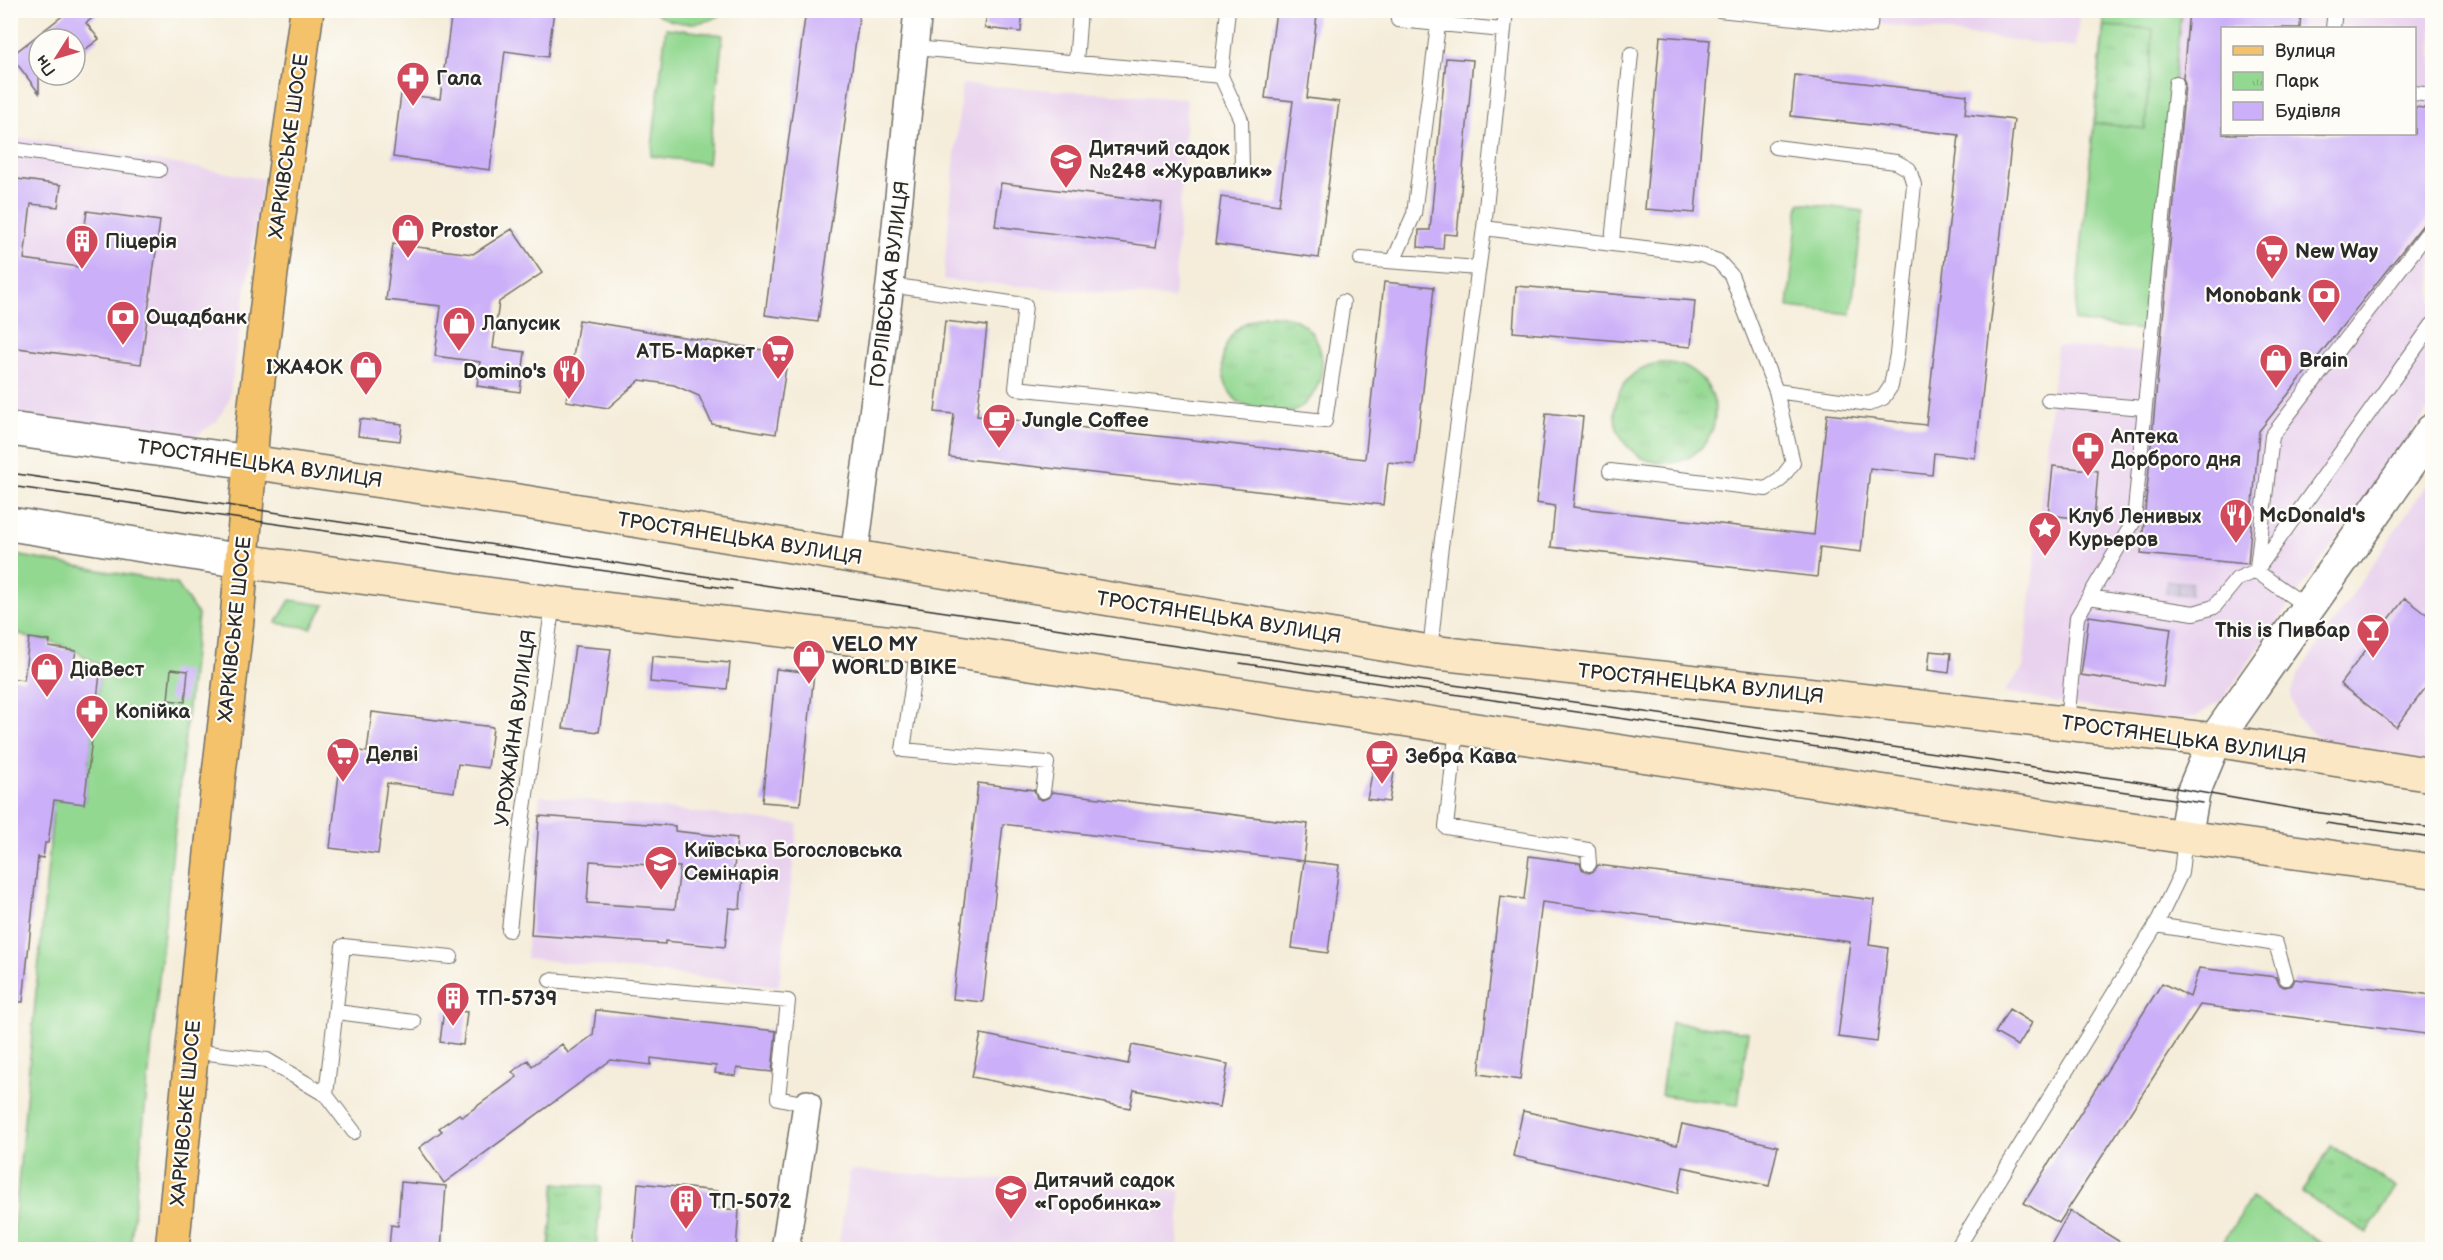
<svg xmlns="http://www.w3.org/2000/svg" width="2443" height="1260" font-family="'Balsamiq Sans',sans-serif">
	<defs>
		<pattern id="industrial-grid" width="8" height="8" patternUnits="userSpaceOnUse" patternTransform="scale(1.5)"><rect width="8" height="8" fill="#c9bfd7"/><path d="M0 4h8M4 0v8" fill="none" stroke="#ada4b9"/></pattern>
		<pattern id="park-tufts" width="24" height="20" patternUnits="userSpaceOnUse" patternTransform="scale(1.5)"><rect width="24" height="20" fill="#93d891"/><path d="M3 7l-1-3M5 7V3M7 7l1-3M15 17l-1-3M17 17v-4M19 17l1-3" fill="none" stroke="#7fba7d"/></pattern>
	</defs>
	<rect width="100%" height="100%" fill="#fdfcf7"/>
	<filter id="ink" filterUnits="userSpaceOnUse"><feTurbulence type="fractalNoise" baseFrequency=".0167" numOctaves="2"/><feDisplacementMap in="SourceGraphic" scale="12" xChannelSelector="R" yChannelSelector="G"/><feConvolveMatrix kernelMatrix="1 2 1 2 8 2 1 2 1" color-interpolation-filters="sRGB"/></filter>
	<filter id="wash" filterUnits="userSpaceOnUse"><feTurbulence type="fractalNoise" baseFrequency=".008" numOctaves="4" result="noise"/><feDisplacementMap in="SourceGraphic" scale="24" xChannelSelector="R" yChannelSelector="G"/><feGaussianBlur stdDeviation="1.35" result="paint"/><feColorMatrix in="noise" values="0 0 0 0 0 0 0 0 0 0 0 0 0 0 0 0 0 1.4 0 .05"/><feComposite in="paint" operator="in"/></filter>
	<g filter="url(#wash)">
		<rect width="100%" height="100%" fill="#f5edda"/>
		<path fill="#e9d2ee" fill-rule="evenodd" d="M 1874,11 L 2080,11 L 2076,48 L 1873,23 Z
			M 2181,11 L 2432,11 L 2432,405 L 2221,701 L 2195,717 L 2164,721 L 2004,692 L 2023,668 L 2057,346 L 2146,352 ZM 2222,28 L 2414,28 L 2414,134 L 2222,134 Z
			M 962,84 L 1187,99 L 1174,298 L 943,280 Z
			M 11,136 L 263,179 L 229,400 L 217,421 L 194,437 L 172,436 L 11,413 Z
			M 2432,476 L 2432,762 L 2333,745 L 2312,733 L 2296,716 L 2291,695 L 2298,675 Z
			M 540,795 L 798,824 L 779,986 L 526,958 Z
			M 850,1170 L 1180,1191 L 1178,1249 L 838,1249 Z"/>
		<path fill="url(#industrial-grid)" d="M 2166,580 L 2193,582 L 2191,596 L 2165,594 Z"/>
		<path fill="#93d891" stroke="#5f825e" stroke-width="1.5" d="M 2105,11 L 2181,11 L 2149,331 L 2074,321 Z
			M 666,28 L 723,35 L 708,163 L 651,156 Z
			M 1799,203 L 1863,211 L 1851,314 L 1788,307 Z
			M 10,554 L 177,584 L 198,615 L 130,1249 L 12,1249 L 54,800 L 84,803 L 101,666 L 76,651 L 50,641 L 29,638 L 11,630 Z
			M 290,600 L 325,605 L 311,628 L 276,623 Z
			M 2251,1198 L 2326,1246 L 2324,1249 L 2219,1249 Z"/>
		<path fill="url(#park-tufts)" stroke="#5f825e" stroke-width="1.5" d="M 653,11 L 727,11 C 705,27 675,28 653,11 Z
			M 2104,26 L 2153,29 L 2145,129 L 2094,123 Z
			M 1264,315 C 1275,315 1286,315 1296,320 C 1325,335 1330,374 1310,398 C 1306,403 1299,410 1292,412 C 1285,414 1273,410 1265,409 C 1254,408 1245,408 1236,400 C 1218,381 1218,349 1236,330 C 1244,322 1254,319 1264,315 Z
			M1615 413a50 50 0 1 1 100 0a50 50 0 1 1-100 0Z
			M 1671,1022 L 1748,1032 L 1738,1105 L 1661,1095 Z
			M 2331,1146 L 2396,1187 L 2367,1233 L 2302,1193 Z
			M 555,1183 L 601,1187 L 596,1249 L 549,1249 Z"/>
		<g id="blocks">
			<path fill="#cbaff8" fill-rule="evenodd" d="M 70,10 L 103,10 L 86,23 L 99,39 L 75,57 L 75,39 L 39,39 L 39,93 L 11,56 Z
				M 452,10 L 554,10 L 548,57 L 505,51 L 490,170 L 393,157 L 401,94 L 440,99 Z
				M 806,10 L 860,10 L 818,322 L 765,315 Z
				M 987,10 L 1023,10 L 1021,32 L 985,28 Z
				M 1276,10 L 1317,15 L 1307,98 L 1339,102 L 1319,258 L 1215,244 L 1221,197 L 1279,205 L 1293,101 L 1265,98 Z
				M 2189,10 L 2301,10 L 2300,28 L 2223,28 L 2223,134 L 2415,134 L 2415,107 L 2433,109 L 2433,212 L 2259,431 L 2248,564 L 2141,554 L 2185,84 L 2183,78 Z
				M 1660,36 L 1710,40 L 1695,213 L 1645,209 Z
				M 1446,58 L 1473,60 L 1457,235 L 1444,234 L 1443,249 L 1418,247 L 1419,230 L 1430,230 Z
				M 1795,75 L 1967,95 L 1965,114 L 2014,120 L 1975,458 L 1934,453 L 1932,475 L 1870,468 L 1861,552 L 1820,547 L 1817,577 L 1551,547 L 1555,506 L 1536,503 L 1546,413 L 1583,417 L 1573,507 L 1814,535 L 1827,414 L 1926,425 L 1959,135 L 1791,116 Z
				M 10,178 L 61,185 L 58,207 L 31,204 L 24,259 L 79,267 L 87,211 L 160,221 L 141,364 L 10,347 Z
				M 1001,183 L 1162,203 L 1156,247 L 995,226 Z
				M 512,229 L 542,273 L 499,302 L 493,348 L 525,352 L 520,392 L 477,386 L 480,362 L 435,356 L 441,306 L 386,300 L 393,244 L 473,254 Z
				M 1384,282 L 1434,287 L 1415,465 L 1388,462 L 1383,505 L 949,457 L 954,414 L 935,412 L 945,321 L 987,326 L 977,416 L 1365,459 Z
				M 1516,286 L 1695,301 L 1691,347 L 1513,332 Z
				M 579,320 L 788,354 L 776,434 L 712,424 L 699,396 L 674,385 L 640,380 L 608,408 L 566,401 Z
				M 360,419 L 402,424 L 400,441 L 358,436 Z
				M 2053,466 L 2098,471 L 2094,520 L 2048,515 Z
				M 2405,598 L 2433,619 L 2433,678 L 2396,727 L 2340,684 Z
				M 2089,616 L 2171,628 L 2163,687 L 2081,675 Z
				M 29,638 L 50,641 L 49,647 L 76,651 L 74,662 L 101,666 L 84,804 L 54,800 L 48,843 L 45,843 L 43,858 L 38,857 L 23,1002 L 10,1002 L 10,678 L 24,680 Z
				M 575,646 L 611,649 L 599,732 L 563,728 Z
				M 1930,651 L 1951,653 L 1949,673 L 1928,670 Z
				M 652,656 L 730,663 L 727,689 L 650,682 Z
				M 171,669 L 188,671 L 185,702 L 168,700 Z
				M 776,669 L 814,673 L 800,805 L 762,802 Z
				M 372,712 L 493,727 L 488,768 L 458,764 L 454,792 L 387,783 L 378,854 L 330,848 L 342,749 L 367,752 Z
				M 1373,769 L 1394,773 L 1389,802 L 1367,799 Z
				M 978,783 L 1034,790 L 1037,798 L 1042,800 L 1050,797 L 1052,792 L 1308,824 L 1304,861 L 1003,824 L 983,1002 L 953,999 Z
				M 539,816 L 675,826 L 675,831 L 737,838 L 733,878 L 743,879 L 741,895 L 740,909 L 729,908 L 725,947 L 665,941 L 665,944 L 531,935 ZM 590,861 L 680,867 L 675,909 L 587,903 Z
				M 1529,856 L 1580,863 L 1582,869 L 1589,873 L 1594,871 L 1598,865 L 1874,900 L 1869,945 L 1888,948 L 1877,1042 L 1838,1037 L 1850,942 L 1542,902 L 1520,1080 L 1479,1074 L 1500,896 L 1524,899 Z
				M 1304,861 L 1339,865 L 1328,953 L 1292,948 Z
				M 2199,968 L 2276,977 L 2279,984 L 2284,987 L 2292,985 L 2295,979 L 2433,995 L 2433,1035 L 2200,1005 L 2059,1223 L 2024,1203 L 2162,983 L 2190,997 Z
				M 444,1009 L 467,1012 L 463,1045 L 440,1042 Z
				M 2009,1009 L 2032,1023 L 2018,1046 L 1995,1033 Z
				M 596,1010 L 776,1031 L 772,1072 L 737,1068 L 736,1076 L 715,1073 L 716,1066 L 651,1058 L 651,1065 L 611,1060 L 444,1183 L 419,1148 L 442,1131 L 439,1128 L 459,1114 L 462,1117 L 517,1077 L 512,1072 L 528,1060 L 532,1066 L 562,1044 L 568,1053 L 593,1035 Z
				M 981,1034 L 1128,1064 L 1132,1045 L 1228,1064 L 1220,1107 L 1134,1090 L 1130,1108 L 972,1077 Z
				M 1523,1111 L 1677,1145 L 1682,1124 L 1778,1146 L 1769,1186 L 1683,1167 L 1678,1193 L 1513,1156 Z
				M 401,1182 L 446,1186 L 441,1250 L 394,1250 L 389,1248 L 391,1225 L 398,1226 Z
				M 638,1183 L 718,1191 L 716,1208 L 739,1210 L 736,1250 L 633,1250 Z
				M 2070,1211 L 2133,1250 L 2048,1250 Z"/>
		</g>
	</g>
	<g filter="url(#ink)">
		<use href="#blocks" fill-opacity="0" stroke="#726f68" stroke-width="1.5"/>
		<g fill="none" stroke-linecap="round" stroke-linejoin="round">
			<defs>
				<path id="service" d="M 1228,10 L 1221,76 L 1241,120 L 1242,169
					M 1398,10 L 1398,20 L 1503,30
					M 1719,10 L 1870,26 L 1871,10
					M 2333,28 L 2335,10
					M 915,48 L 1221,76
					M 1076,63 L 1080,10
					M 2414,93 L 2432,95
					M 10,149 L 159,170
					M 1484,228 L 1701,255 L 1718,261 L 1731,275 L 1776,391 L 1869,404 L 1883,398 L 1891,386 L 1897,354 L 1914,185 L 1909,169 L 1896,162 L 1775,147
					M 1612,242 L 1631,54
					M 1361,259 L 1478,268
					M 1394,260 L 1414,214 L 1438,25
					M 890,285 L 1025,305 L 1016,388 L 1325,421 L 1343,302
					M 2048,400 L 2144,408
					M 1610,471 L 1766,489 L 1780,480 L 1793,463 L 1776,391
					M 2257,568 L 2272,436 L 2432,227
					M 2256,571 L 2307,607
					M 2089,597 L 2194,613 L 2214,607 L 2237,579 L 2256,571 L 2432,325
					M 918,646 L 903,750 L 1047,763 L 1043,791
					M 1430,652 L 1440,554 L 1484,228 L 1506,10
					M 2067,723 L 2077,617 L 2134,521 L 2176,83
					M 1457,728 L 1446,827 L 1588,850 L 1589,864
					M 2156,925 L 2276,944 L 2286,978
					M 509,930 L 517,858 L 553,603
					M 550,980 L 788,1001 L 778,1098 L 807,1104
					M 337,1012 L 414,1022
					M 191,1051 L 267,1060 L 326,1095 L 343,946 L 451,957
					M 326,1095 L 354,1132
					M 1956,1250 L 2156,925 L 2181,873 L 2185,837"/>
				<path id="minor" d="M 854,557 L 890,285 L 918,10
					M 785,1250 L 807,1104"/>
				<path id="tertiary" d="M 10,429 L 250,462
					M 10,524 L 242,561
					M 2185,837 L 2193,793 L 2215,740 L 2432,431"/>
				<path id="secondary" d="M 250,462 L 525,502 L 1430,652 L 2215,740 L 2432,775
					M 242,561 L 553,603 L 918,646 L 2185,837 L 2432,871"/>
				<path id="primary" d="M 172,1250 L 218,782 L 237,620 L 254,413 L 271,273 L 307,10"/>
			</defs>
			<use href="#service" stroke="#726f68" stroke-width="16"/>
			<use href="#minor" stroke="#726f68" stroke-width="30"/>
			<use href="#tertiary" stroke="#726f68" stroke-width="36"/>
			<use href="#secondary" stroke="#726f68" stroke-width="36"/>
			<use href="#primary" stroke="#726f68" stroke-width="36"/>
			<use href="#service" stroke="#fff" stroke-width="14"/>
			<use href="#minor" stroke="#fff" stroke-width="27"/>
			<use href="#tertiary" stroke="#fff" stroke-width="33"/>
			<use href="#secondary" stroke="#fbe7c3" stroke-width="33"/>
			<use href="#primary" stroke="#f4c26a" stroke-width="33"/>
			<path stroke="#2b2b2b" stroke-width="1.5" d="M 10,473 L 1148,642 L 2141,782 L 2314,812 L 2432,828
				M 10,486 L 732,589
				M 1240,663 L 2202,803
				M 2326,823 L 2432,838"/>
		</g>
	</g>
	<defs>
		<symbol id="pharmacy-pin" viewBox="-11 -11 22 30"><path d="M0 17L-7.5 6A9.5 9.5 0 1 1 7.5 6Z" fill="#d1495b" stroke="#fdfcf7"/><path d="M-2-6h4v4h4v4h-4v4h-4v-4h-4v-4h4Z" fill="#fff"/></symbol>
		<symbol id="school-pin" viewBox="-11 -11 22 30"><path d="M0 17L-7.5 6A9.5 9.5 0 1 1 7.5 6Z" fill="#d1495b" stroke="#fdfcf7"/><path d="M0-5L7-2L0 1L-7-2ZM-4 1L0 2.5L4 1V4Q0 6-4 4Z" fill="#fff"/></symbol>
		<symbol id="shop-pin" viewBox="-11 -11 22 30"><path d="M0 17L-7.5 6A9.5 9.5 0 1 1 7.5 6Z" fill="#d1495b" stroke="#fdfcf7"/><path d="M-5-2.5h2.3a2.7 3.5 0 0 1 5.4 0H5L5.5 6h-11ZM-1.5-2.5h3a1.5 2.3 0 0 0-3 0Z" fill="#fff"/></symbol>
		<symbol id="building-pin" viewBox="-11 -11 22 30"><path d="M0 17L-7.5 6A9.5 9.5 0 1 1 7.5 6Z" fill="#d1495b" stroke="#fdfcf7"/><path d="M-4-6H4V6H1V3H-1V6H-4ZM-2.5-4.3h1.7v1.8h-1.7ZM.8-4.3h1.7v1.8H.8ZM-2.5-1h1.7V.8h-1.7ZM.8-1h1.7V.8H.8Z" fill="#fff"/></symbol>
		<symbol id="supermarket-pin" viewBox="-11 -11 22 30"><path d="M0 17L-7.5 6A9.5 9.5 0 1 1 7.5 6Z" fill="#d1495b" stroke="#fdfcf7"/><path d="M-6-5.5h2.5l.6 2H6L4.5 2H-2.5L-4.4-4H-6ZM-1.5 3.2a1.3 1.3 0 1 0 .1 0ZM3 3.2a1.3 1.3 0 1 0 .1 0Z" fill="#fff"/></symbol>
		<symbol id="bank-pin" viewBox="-11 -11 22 30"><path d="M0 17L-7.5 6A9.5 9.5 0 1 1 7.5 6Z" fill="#d1495b" stroke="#fdfcf7"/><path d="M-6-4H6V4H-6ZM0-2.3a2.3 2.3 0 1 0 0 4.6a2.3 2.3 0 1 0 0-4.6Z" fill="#fff"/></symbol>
		<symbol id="restaurant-pin" viewBox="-11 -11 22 30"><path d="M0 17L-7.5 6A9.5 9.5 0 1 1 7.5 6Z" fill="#d1495b" stroke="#fdfcf7"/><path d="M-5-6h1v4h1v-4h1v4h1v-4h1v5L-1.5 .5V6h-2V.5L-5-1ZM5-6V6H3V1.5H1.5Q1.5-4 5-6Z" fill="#fff"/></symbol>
		<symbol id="cafe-pin" viewBox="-11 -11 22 30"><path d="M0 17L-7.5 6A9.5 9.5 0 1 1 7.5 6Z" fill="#d1495b" stroke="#fdfcf7"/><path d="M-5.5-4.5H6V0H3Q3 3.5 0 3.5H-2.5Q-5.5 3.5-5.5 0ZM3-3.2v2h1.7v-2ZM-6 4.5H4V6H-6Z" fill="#fff"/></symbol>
		<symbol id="sight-pin" viewBox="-11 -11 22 30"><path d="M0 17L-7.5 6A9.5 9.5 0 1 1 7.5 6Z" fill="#d1495b" stroke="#fdfcf7"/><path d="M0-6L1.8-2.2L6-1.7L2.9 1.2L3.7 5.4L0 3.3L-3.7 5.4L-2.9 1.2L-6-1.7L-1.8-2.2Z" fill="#fff"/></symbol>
		<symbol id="bar-pin" viewBox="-11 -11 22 30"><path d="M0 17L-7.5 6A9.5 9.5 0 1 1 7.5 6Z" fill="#d1495b" stroke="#fdfcf7"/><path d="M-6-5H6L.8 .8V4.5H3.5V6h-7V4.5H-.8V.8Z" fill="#fff"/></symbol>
		<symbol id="university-pin" viewBox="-11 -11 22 30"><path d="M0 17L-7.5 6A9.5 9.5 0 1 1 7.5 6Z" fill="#d1495b" stroke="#fdfcf7"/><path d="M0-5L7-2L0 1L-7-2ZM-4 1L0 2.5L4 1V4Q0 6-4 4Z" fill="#fff"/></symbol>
	</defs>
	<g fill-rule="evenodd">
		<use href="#pharmacy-pin" x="394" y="59" width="38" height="52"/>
		<use href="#school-pin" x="1047" y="141" width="38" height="52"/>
		<use href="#shop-pin" x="389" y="211" width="38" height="52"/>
		<use href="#building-pin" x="63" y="222" width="38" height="52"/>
		<use href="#supermarket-pin" x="2253" y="232" width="38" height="52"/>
		<use href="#bank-pin" x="2305" y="276" width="38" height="52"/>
		<use href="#bank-pin" x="104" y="298" width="38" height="52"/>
		<use href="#shop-pin" x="440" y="304" width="38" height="52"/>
		<use href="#supermarket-pin" x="759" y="332" width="38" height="52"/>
		<use href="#shop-pin" x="2257" y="341" width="38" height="52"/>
		<use href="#shop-pin" x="347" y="348" width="38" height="52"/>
		<use href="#restaurant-pin" x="550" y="352" width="38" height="52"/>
		<use href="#cafe-pin" x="980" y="401" width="38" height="52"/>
		<use href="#pharmacy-pin" x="2069" y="429" width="38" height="52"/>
		<use href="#restaurant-pin" x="2217" y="496" width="38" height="52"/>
		<use href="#sight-pin" x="2026" y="509" width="38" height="52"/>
		<use href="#bar-pin" x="2354" y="611" width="38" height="52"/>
		<use href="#shop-pin" x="790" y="637" width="38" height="52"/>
		<use href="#shop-pin" x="28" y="650" width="38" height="52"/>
		<use href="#pharmacy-pin" x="73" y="692" width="38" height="52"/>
		<use href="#supermarket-pin" x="324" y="735" width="38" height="52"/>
		<use href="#cafe-pin" x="1363" y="737" width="38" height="52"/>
		<use href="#university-pin" x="642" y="843" width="38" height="52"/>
		<use href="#building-pin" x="434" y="979" width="38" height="52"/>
		<use href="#school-pin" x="992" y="1172" width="38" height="52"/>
		<use href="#building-pin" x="667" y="1182" width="38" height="52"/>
	</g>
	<g text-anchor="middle" stroke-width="4.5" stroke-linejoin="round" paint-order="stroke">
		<g font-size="20" font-weight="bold" fill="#2b2b2b" stroke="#fdfcf7" text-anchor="start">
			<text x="436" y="85">Гала</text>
			<text x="1089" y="155">Дитячий садок<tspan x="1089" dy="23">№248 «Журавлик»</tspan></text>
			<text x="431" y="237">Prostor</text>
			<text x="105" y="248">Піцерія</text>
			<text x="2295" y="258">New Way</text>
			<text x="2301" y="302" text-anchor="end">Monobank</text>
			<text x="146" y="324">Ощадбанк</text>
			<text x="482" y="330">Лапусик</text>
			<text x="755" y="358" text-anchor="end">АТБ-Маркет</text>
			<text x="2299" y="367">Brain</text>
			<text x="343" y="374" text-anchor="end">IЖА4ОК</text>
			<text x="546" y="378" text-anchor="end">Domino's</text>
			<text x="1022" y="427">Jungle Coffee</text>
			<text x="2111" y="443">Аптека<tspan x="2111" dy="23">Дорброго дня</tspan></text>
			<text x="2259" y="522">McDonald's</text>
			<text x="2068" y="523">Клуб Ленивых<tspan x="2068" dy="23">Курьеров</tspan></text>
			<text x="2350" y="637" text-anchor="end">This is Пивбар</text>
			<text x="832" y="651">VELO MY<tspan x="832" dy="23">WORLD BIKE</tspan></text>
			<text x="70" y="676">ДіаВест</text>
			<text x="115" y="718">Копійка</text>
			<text x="366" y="761">Делві</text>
			<text x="1405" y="763">Зебра Кава</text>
			<text x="684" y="857">Київська Богословська<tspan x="684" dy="23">Семінарія</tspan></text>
			<text x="476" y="1005">ТП-5739</text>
			<text x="1034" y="1187">Дитячий садок<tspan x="1034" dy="23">«Горобинка»</tspan></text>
			<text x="709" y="1208">ТП-5072</text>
		</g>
		<g font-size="20" fill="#2b2b2b" stroke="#fdfcf7">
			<text transform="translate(288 146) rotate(-82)" y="7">ХАРКІВСЬКЕ ШОСЕ</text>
			<text transform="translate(889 284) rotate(-83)" y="7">ГОРЛІВСЬКА ВУЛИЦЯ</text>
			<text transform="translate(260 463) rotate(8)" y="7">ТРОСТЯНЕЦЬКА ВУЛИЦЯ</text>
			<text transform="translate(740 538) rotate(9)" y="7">ТРОСТЯНЕЦЬКА ВУЛИЦЯ</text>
			<text transform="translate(1219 617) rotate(9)" y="7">ТРОСТЯНЕЦЬКА ВУЛИЦЯ</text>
			<text transform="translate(234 629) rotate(-84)" y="7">ХАРКІВСЬКЕ ШОСЕ</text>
			<text transform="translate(1701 683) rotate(6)" y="7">ТРОСТЯНЕЦЬКА ВУЛИЦЯ</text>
			<text transform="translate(515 728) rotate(-82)" y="7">УРОЖАЙНА ВУЛИЦЯ</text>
			<text transform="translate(2184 739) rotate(8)" y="7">ТРОСТЯНЕЦЬКА ВУЛИЦЯ</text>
			<text transform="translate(185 1113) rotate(-85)" y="7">ХАРКІВСЬКЕ ШОСЕ</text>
		</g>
	</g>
	<rect width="2443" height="1260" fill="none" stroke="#fdfcf7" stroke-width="36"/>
	<rect x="2221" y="27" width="195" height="108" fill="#fdfcf7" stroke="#a9a8a5" stroke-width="1.5"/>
	<rect x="2233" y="46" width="30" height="9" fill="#f4c26a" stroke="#a9a8a5" stroke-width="1.5"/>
	<text x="2275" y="57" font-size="18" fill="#2b2b2b">Вулиця</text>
	<rect x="2233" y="72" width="30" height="18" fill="url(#park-tufts)" stroke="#a9a8a5" stroke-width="1.5"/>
	<text x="2275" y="87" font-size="18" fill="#2b2b2b">Парк</text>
	<rect x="2233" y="102" width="30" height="18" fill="#cbaff8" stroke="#a9a8a5" stroke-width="1.5"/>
	<text x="2275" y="117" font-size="18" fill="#2b2b2b">Будівля</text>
	<g transform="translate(57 57) rotate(233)"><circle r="28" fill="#fdfcf7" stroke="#a9a8a5" stroke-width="1.5"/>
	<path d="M0-4.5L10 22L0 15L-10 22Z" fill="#d1495b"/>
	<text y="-9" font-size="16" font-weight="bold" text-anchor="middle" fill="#2b2b2b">Пн</text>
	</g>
</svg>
